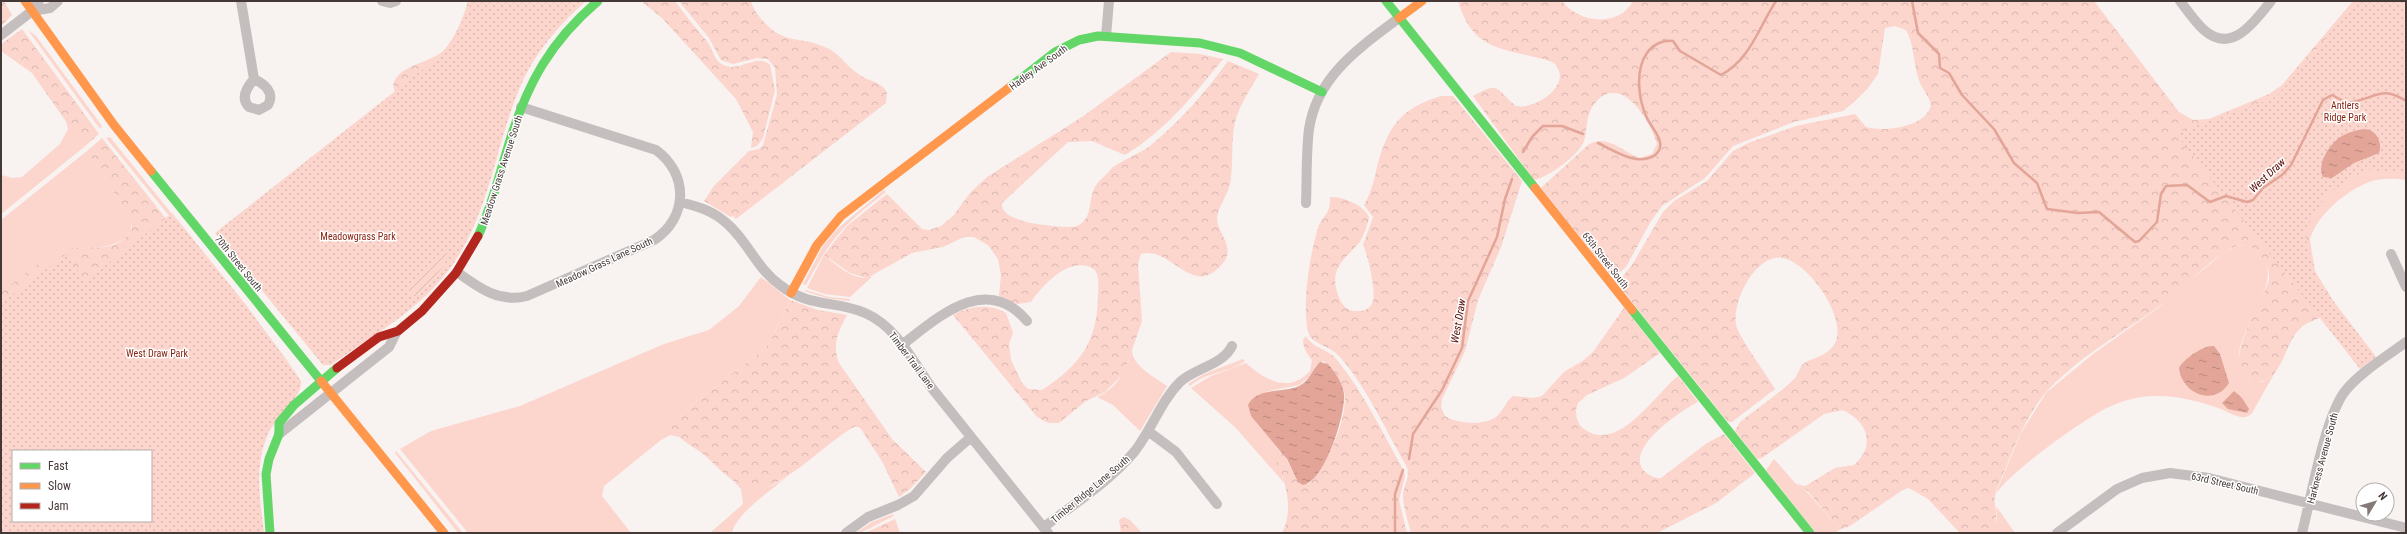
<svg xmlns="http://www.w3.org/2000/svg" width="2407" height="534" font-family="'Roboto Condensed',sans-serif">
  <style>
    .grass { fill: #fcd5cd }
    .forest { fill: url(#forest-crowns) }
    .park { fill: url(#park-dots); fill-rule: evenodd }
    .garden { fill: url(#garden-furrows) }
    .water { fill: url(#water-ripples) }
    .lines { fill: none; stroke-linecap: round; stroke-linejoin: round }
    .stream { stroke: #e2a598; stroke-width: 2.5 }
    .street { stroke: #c4bfbe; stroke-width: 10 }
    .fast { stroke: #63d668; stroke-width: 9 }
    .slow { stroke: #ff974d; stroke-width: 9 }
    .jam { stroke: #b3261e; stroke-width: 9 }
    .labels { text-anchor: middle; stroke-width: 3; stroke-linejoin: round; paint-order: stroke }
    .street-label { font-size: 10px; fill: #453937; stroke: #fff }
    .park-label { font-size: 10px; fill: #882312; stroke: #fff }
    .water-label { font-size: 11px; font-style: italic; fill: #570900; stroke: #fff }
  </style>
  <defs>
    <pattern id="forest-crowns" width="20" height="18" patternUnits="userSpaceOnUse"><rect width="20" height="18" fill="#fcd5cd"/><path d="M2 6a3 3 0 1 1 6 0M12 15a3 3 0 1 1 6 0" fill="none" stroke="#d9b8b1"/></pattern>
    <pattern id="park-dots" width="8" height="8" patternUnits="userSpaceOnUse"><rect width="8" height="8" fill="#fcd5cd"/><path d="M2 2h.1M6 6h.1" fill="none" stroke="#d9b8b1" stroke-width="1.8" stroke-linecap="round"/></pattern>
    <pattern id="garden-furrows" width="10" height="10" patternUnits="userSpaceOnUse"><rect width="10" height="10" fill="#fcd5cd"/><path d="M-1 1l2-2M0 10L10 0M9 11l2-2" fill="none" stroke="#d9b8b1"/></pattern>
    <pattern id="water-ripples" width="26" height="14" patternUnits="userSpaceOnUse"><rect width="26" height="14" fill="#e2a598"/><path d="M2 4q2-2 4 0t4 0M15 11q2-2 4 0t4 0" fill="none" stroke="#b9877d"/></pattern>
  </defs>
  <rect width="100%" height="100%" fill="#f8f2f0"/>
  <path class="grass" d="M28,30l8,6 66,90 -2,3z
    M65,117l19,30 -83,67v-39l12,3 9,-1 38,-33 8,-15z
    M2406,131v49c-12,-2 -26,-2 -37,2 -24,9 -56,36 -60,62l-4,-34z
    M110,137l132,164 57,75 -193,-238z
    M87,151l45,70 -1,10c-20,24 -46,13 -72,21l-58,41v-73z
    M884,190l2,2c-42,32 -55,46 -80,93l-3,-1 20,-38 14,-17z
    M2246,245c64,30 -37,97 2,134l15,3 7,-4 8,-11 -26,46c-3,3 -6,5 -11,4 -7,-1 -13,-5 -20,-8 -19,-7 -42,-13 -62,-13 -19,-1 -40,5 -56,14 -26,14 -93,62 -108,85l26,-62 25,-40 47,-39 65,-46 66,-56 14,-6z
    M824,255c12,10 34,30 50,20l-24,22 -25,-3 -18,-6z
    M761,277l29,23 -20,42 -6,7 -90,70 1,14 5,4 -10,-2 -9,5 -57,46 -2,10 29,37h-163l-68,-84 31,-18 89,-25 144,-62 45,-14 30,-24z
    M806,290l23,7 21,2 -1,2 -23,-3 -22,-7z
    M1132,350c0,16 24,28 35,36l-27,45 -27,-26 -16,-8c21,-9 29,-27 35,-47z
    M1243,359l2,2c-14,11 -37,10 -55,25l-2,-2 16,-10z
    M1312,360l4,5 -7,12 -10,8 -30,6 -18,10 -1,13 33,39 -6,11 8,20 -49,-56 -45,-40 20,-12 35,-13c19,17 43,31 64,8z
    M396,451l67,82h-5l-63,-80z
    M1774,459l22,25 9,2 1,5 31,35 6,2 -9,5h-18l-50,-63z
    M787,477c-15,13 -51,36 -55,56h-22l33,-29 -2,-15 -8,-8c20,11 36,9 54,-4z
    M1996,506l19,27h-25l7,-13z
    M893,514l1,2c-10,4 -30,17 -38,17l16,-11z"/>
  <path class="forest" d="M1,1h3l8,14 -11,11z
    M468,1h27l2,11 -102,81 -2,-8c6,-22 39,-21 52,-36 11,-13 19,-33 23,-48z
    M641,1h34c10,14 20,26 31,39 8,9 7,22 20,26 15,5 32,-13 44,-1l5,25 -12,48 -6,8 -6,2 2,-16 -17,-33 -74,-81z
    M679,1h72c2,8 7,15 13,21 20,23 38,14 63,26 13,6 21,20 33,27 8,6 24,8 27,18l-1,10 -150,116 -3,-3 -2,1 -27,-16 10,-15 35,-35 10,-2 4,-4 14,-50 -2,-27 -7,-9 -11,-1 -24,6 -12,-4 -12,-22z
    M1458,1h104c16,22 57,27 71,0h461l85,111 14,8 16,-1 60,-25 13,-9 71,-84h53l-22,114 -78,101 9,55 20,33c-4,4 -8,11 -13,13 -14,6 -19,6 -28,19 -10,15 -16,50 -39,45 -42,-8 11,-83 14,-102 2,-12 -10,-29 -21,-33 -18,-7 -53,31 -65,42 -44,37 -104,65 -140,108 -22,28 -33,63 -47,95 -5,16 7,27 -6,42h-30l-32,-34 -19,-11 -5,1 -54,37 -8,3 -5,-3 -33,-39 31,-19 19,-3c22,-19 14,-43 -11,-55l-19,4 -62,44 -5,1 -22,-28 5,-9c17,-14 38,-27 54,-43 4,-3 6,-13 9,-15 11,-7 25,-8 32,-21 13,-25 -27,-81 -52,-85 -27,-6 -54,47 -46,70 7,17 28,44 38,61l-43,33h-4l-108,-135 3,-11 9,-11 31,-53 11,-11 33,-20 26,-30 15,-8 48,-17 59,-12 11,13c16,5 57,1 64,-19 3,-8 -7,-17 -10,-25 -7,-17 -5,-38 -14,-53l-11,-4 -10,2 -7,46 -10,14 -13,13 -12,10 -49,11 -61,24 -28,32 -43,28 -11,15 -25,46 -7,6 -9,1 -69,-86 47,-43c18,-12 34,6 51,13l13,-4 5,-10c-6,-22 -36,-73 -62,-41 -10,12 -7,25 -11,38 -5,14 -35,36 -50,39l-61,-84c28,-16 23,-6 43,10 19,4 56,-20 40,-41 -4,-4 -12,-6 -17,-7 -41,-10 -67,-10 -81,-57z
    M22,29l77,105 -15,13 -52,-74 -31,-22v-7z
    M1171,52l29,2 23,5c-29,36 -58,72 -98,96l-33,-14 -24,1 -66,61c-1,10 10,14 18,17 9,4 49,9 57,6 16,-7 11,-24 17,-37 2,-7 13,-14 17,-20 4,-5 31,-17 39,-23 29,-24 56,-54 78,-85l31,13c-8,14 -18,29 -23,44 -6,21 -2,45 -6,66 -3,12 -12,23 -13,34 0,13 14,25 10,38 -3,8 -12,16 -19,19 -21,9 -44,-29 -67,-21l-3,10 4,57 -18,52 -19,19 -19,9 -27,22h-11l-11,-6 -84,-102c16,-9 36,-12 53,-2l7,20 -4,11 2,16 11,23 6,6 14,1c37,-24 55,-47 56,-93 0,-9 2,-20 -3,-27 -23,-16 -51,13 -64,32l-14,2 -18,-8 2,-21 -3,-16 -10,-14 -14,-8h-10l-21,10 -31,6 -45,25 -17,-5 -26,-18 23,-29 40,-32 35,35 7,1 12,-4 12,-10 17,-23 17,-16 95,-60z
    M1441,96h12l69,85 -21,66 -23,53 -13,51 -23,48 -1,8 4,9c12,8 41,10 52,0 7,-6 9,-15 16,-20l20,2 9,-2 22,-24 20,-12 9,-8 31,-44 36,45 -36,25 -37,17 -9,8 -2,7c0,11 3,17 13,22 33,17 68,-40 89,-56l20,26c-16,8 -74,46 -54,69 5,4 10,8 17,7l46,-35 17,-9 31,39 -39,30 -59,30h-246c-3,-12 -8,-26 -8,-38 1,-11 7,-17 4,-28 -22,-37 -39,-78 -67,-110 -8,-10 -21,-11 -30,-20 -10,-26 0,-83 8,-109 5,-13 13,-14 12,-31 13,0 33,7 39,20 -1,7 -6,21 -10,26 -17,19 -32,27 -19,57 4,8 10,12 19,11 6,0 12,-3 14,-10 3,-9 -5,-47 -10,-56l10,-28 -9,-12c7,-12 10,-24 13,-38 11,-41 23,-58 64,-71z
    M102,138l65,82 -64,60 -102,35v-22c17,-14 41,-35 61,-42 25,-10 50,8 70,-22v-8l-45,-70z
    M790,300l28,10 29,5c-9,17 -15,29 -8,48l53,76 34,33 -15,16 -12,9 -16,-34 -22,-34 -5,-3c-26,12 -76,67 -103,63 -18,-3 -32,-18 -45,-31 -10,-9 -29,-18 -36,-29v-6l2,-4 90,-70 6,-7z
    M1306,336c7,13 23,13 31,24 27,33 45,72 66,109l2,7 -6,24 8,33h-125c9,-17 7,-37 1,-55 -2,-4 -6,-9 -6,-14 0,-5 2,-8 6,-11l16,30 9,1c18,-15 42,-70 36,-93 -2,-6 -6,-12 -9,-17 -3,-5 -6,-10 -12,-13l-7,4c-6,-7 -13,-15 -13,-25z
    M1124,517l6,3 12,13h-21l-2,-13z
    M895,519l5,14h-35z"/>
  <path class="park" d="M472,1h114c-25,22 -47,47 -62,77 -28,60 -32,130 -71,186 -31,45 -78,70 -122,101h-8l-108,-132 235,-185z
    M2357,1h49v173l-40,-5 -40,26 -22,37 12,46 60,79 -16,12 -185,-236 101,-36z
    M172,213l74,92 55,76c3,14 -27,38 -33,53 -14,32 -8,65 -4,99h-263v-229l65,-50 20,27zM13,451h138v70h-138z"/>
  <path class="garden" d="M443,250l6,5 -5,10 -25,31h-9l-1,-8z"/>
  <path class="water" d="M2364,129c12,0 19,13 15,24l-25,10 -22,15 -9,-1c-7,-13 8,-35 19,-41 7,-4 15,-6 22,-7z
    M2214,346l6,8 9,29c-15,24 -47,11 -50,-15 5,-9 24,-23 35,-22z
    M1320,362l8,2c7,8 15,20 16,30 2,19 -19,88 -41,91l-5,-3 -11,-23 -36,-43 -3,-11c9,-18 36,-12 51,-19 11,-5 13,-17 21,-24z
    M2234,391l8,7 7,11 -2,4 -19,-4 -6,-6z"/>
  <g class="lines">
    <path class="stream" d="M1912,1l6,32 21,21 1,14 9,5 13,22 32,34 20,34 23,20 10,26 31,4 21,-1 36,30 4,-1 18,-19 4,-28 5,-8 21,-1 23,17 16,-6 21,6 6,-2 10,-12 19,-13 9,-10 32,-65 9,-5 15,8 5,-1c24,-4 29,-17 54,-1
      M1598,143c17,8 39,24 57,12 4,-3 6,-8 5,-13 -2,-9 -10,-17 -13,-24 -9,-19 -12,-48 0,-65 6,-9 16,-13 26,-12l7,10 41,24c29,-15 38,-48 55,-74
      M1523,152l9,-15 11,-11h19l21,8
      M1409,459l4,-25 29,-44 20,-42 6,-47 29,-64 8,-38 7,-20
      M1395,533v-39l8,-24"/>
    <path class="street" d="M241,1l13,78
      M382,1l8,2 6,-2
      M2180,1c7,9 15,21 24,29 28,25 51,-9 67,-29
      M32,11l18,-3 8,-7
      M1,35l31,-24 7,-10
      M1106,36l3,-35
      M254,79c11,5 21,14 14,26l-9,5 -10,-3c-9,-9 -2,-20 5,-28z
      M680,202c16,4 31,8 44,19 23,18 32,47 56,64 29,23 55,15 85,28 31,13 48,48 66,74l117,146
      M1306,203c1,-24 0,-50 3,-74 8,-53 50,-81 90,-111
      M2391,254l15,33
      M457,272c22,16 42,31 70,24l127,-56c34,-22 35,-66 2,-90l-135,-43
      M902,345c35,-27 84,-73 125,-24
      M1148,431l28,21 41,52
      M279,434l110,-87 7,-14
      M1044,527c30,-23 66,-46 91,-76 17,-22 26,-50 45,-69 15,-14 43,-17 52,-36
      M846,533l22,-16 30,-12 16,-9 33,-38 24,-21
      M2057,533l60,-44 25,-11 28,-5 39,5 197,50
      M2302,533c9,-35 23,-118 44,-143 16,-19 40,-33 60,-48"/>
    <path class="fast" d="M1386,1l149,187
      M1010,87l45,-35 24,-12 19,-4 102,7 40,10 82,39
      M151,171l170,210
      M478,236c14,-30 22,-64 32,-96 18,-58 41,-99 88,-139
      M1632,310l178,223
      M270,533l-4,-59 3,-15 10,-25v-11l15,-18 43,-37"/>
    <path class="slow" d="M25,1l89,124 37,46
      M1399,18l23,-17
      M1535,188l97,122
      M791,293l26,-48 24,-29 169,-129
      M321,381l123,152"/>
    <path class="jam" d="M337,368l42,-31 19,-6 24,-20 34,-38 22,-37"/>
  </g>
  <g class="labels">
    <g class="street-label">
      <text transform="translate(1038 67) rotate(-36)" y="4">Hadley Ave South</text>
      <text transform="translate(501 170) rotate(-72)" y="4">Meadow Grass Avenue South</text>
      <text transform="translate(1606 260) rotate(52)" y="4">65th Street South</text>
      <text transform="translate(604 262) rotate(-25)" y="4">Meadow Grass Lane South</text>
      <text transform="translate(239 263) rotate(51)" y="4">70th Street South</text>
      <text transform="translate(912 360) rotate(53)" y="4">Timber Trail Lane</text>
      <text transform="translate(2322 458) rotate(-75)" y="4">Harkness Avenue South</text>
      <text transform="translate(2225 483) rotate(13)" y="4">63rd Street South</text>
      <text transform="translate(1090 489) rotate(-40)" y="4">Timber Ridge Lane South</text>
    </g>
    <g class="park-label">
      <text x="2345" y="109">Antlers<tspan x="2345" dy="12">Ridge Park</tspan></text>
      <text x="358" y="240">Meadowgrass Park</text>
      <text x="157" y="357">West Draw Park</text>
    </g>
    <g class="water-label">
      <text transform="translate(2267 175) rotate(-43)" y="4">West Draw</text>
      <text transform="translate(1458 321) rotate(-80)" y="4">West Draw</text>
    </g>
  </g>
  <rect width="2407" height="534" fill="none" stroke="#453937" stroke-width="4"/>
  <rect x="12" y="450" width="140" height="72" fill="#ffffff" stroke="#b5b0af"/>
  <rect x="20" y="463" width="20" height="6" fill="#63d668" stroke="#b5b0af"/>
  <text x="48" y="470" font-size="12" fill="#453937">Fast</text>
  <rect x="20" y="483" width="20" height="6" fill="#ff974d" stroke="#b5b0af"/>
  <text x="48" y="490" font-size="12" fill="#453937">Slow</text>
  <rect x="20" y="503" width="20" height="6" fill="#b3261e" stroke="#b5b0af"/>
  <text x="48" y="510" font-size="12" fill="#453937">Jam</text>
  <g transform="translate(2375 502) rotate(52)"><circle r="19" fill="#ffffff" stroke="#b5b0af"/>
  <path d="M0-3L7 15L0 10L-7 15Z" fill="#847a78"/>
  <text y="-6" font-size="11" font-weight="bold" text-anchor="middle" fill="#453937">N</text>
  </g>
</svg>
